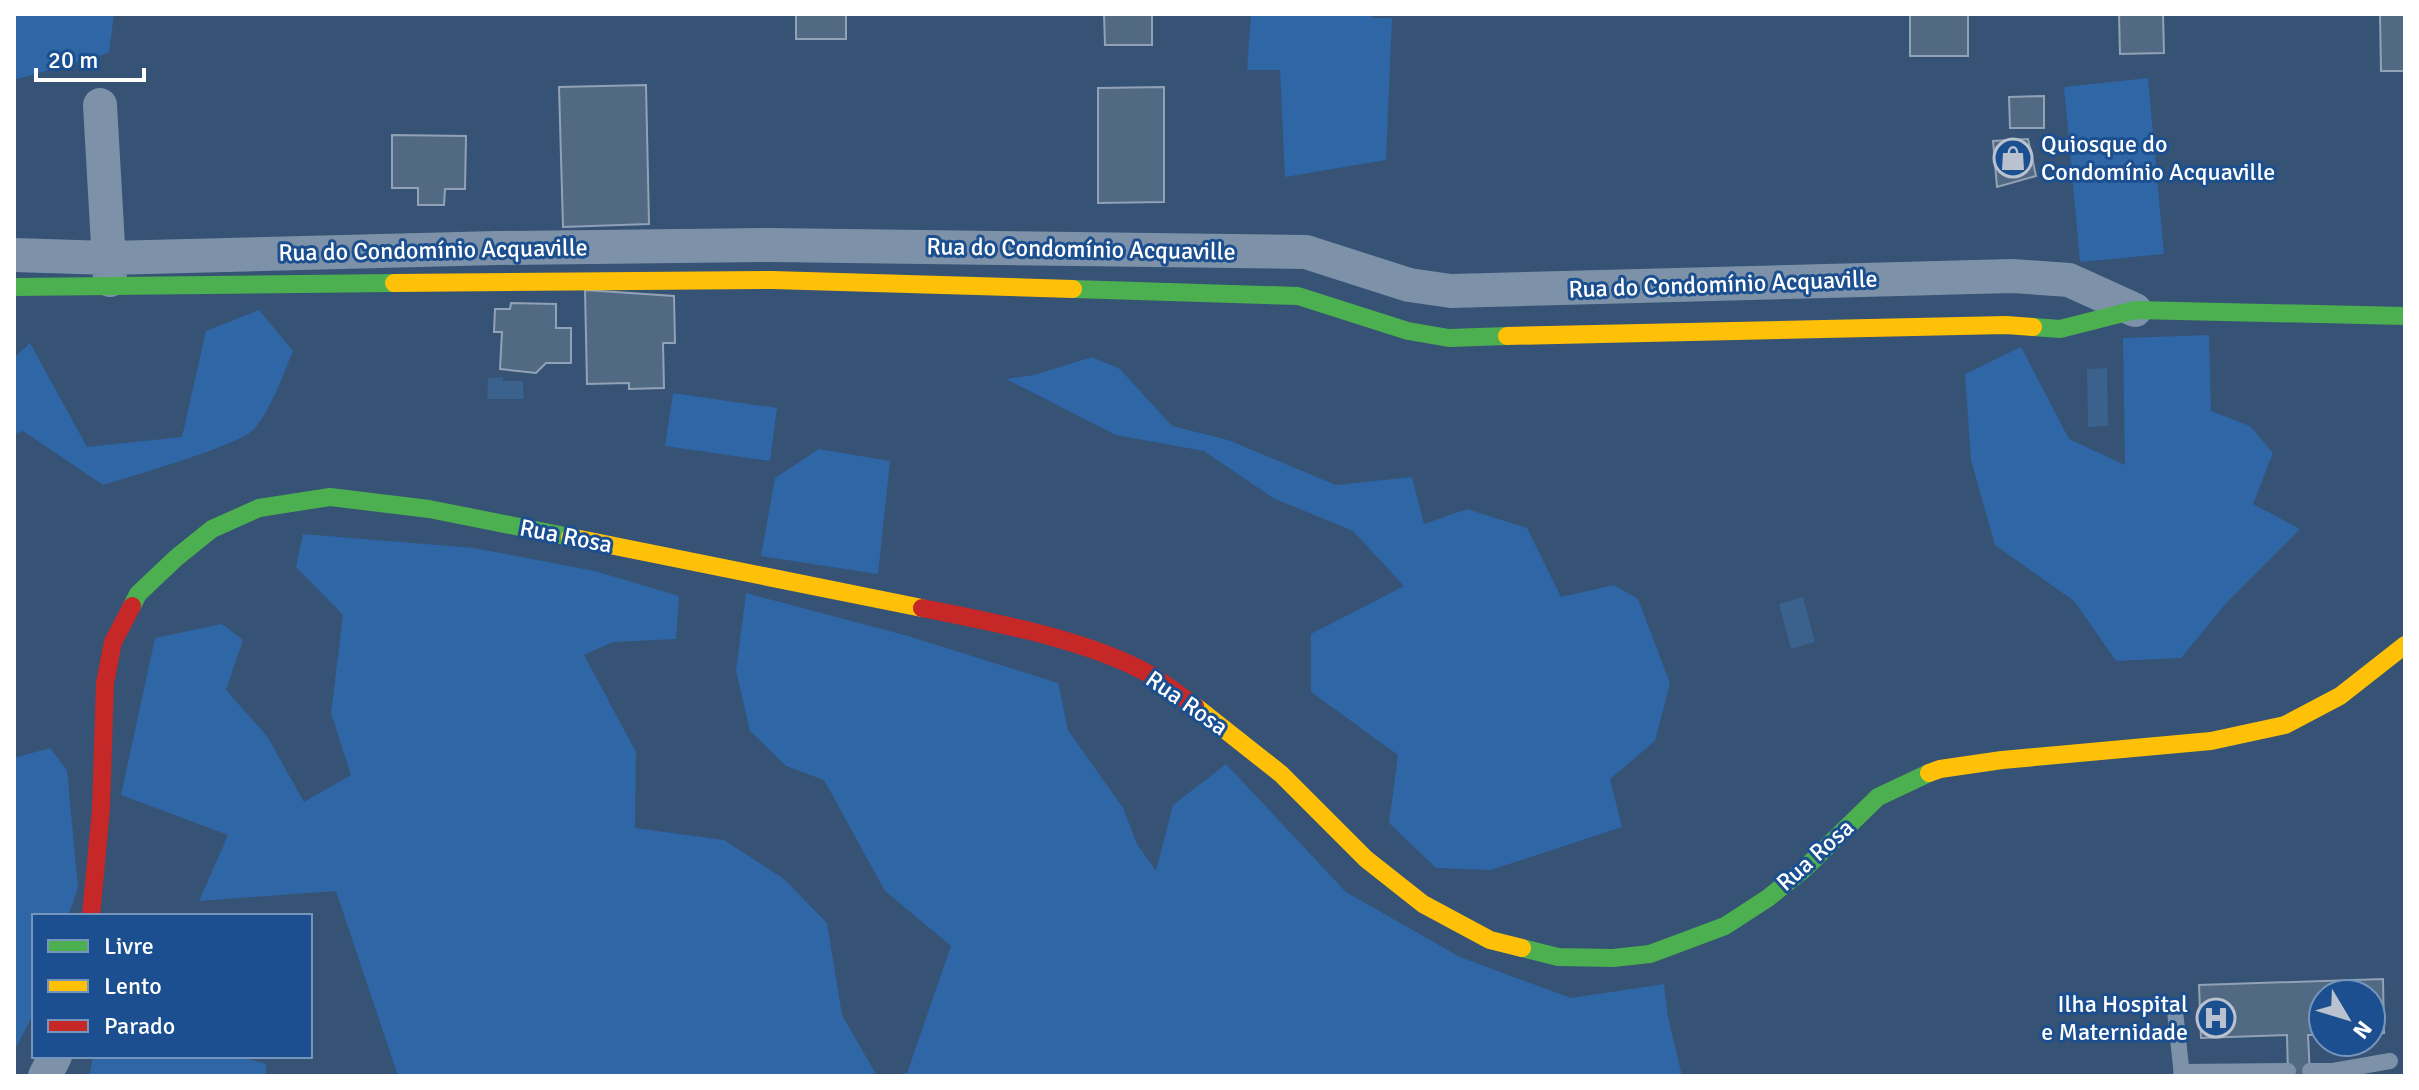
<svg xmlns="http://www.w3.org/2000/svg" width="2419" height="1090" font-family="Signika,sans-serif">
  <style>
    .green { fill: #2f66a5 }
    .water { fill: #3b618d }
    .building { fill: #526984; stroke: #92a2b6; stroke-width: 2 }
    .lines { fill: none; stroke-linecap: round; stroke-linejoin: round }
    .lane { stroke: #7d92a8; stroke-width: 16 }
    .street { stroke: #7d92a8; stroke-width: 34 }
    .fast { stroke: #4caf50; stroke-width: 18 }
    .slow { stroke: #ffc107; stroke-width: 18 }
    .jam { stroke: #c62828; stroke-width: 18 }
    .labels { text-anchor: middle; stroke-width: 6; stroke-linejoin: round; paint-order: stroke }
    .poi-label { font-size: 24px; fill: #fff; stroke: #1b4f8f; text-anchor: start }
    .street-label { font-size: 24px; fill: #fff; stroke: #1b4f8f }
  </style>
  <rect width="100%" height="100%" fill="#365274"/>
  <path class="green" d="M14,14h100l-5,39 -95,27z
    M1251,14h121l1,4h19l-6,142 -101,17 -5,-107h-33z
    M2148,78l16,176 -84,8 -16,-175z
    M259,310l34,41c-11,26 -21,57 -39,78 -13,16 -125,48 -151,56l-80,-54 -9,3v-76l16,-15 57,104 95,-10 24,-106z
    M2209,335l2,76 39,15 23,27 -20,51 47,25 -72,72 -47,57 -65,3 -42,-60 -79,-56 -24,-85 -6,-86 56,-27 48,92 56,26 -2,-127z
    M1092,357l28,12 52,57 56,14 108,45 76,-8 12,47 43,-15 60,19 34,69 53,-12 24,14 32,84 -15,58 -45,38 12,48 -131,43 -55,-2 -47,-45 9,-68 -87,-63v-58l93,-48 -51,-55 -80,-33 -69,-47 -88,-16 -110,-56 28,-4z
    M673,393l104,15 -7,53 -105,-15z
    M819,449l71,12 -12,113 -117,-18 14,-78z
    M303,534l171,14 121,23 84,25 -3,43 -63,3 -29,13 52,97 -1,76 89,12 60,39 43,44 15,92 35,61h-479l-62,-185 -137,10 29,-66 -107,-40 34,-157 67,-14 21,16 -17,50 41,46 37,66 47,-27 -20,-62 12,-98 -47,-48z
    M746,593l162,43 150,47 10,47 55,78 14,36 19,27 17,-66 53,-41 120,128 114,65 111,41 93,-14 4,33 14,59h-789l14,-3 44,-127 -66,-55 -61,-111 -38,-14 -36,-35 -14,-60z
    M50,748l17,22 11,118 -10,28h-34v97l-20,38v-293z
    M93,1056h145l28,8v12h-180l4,-4z"/>
  <path class="water" d="M2107,368l1,58 -20,1 -1,-58z
    M503,377v4h20l1,18h-37l1,-21z
    M1803,597l12,45 -24,7 -12,-45z"/>
  <path class="building" d="M796,14h50v25h-50z
    M1104,14h48v31h-47z
    M1910,14h58v42h-58z
    M2119,14h44l1,39 -44,1z
    M2380,14h25v57h-24z
    M646,85l3,139 -86,3 -4,-140z
    M1164,87v115l-66,1v-115z
    M2044,96v32h-34l-1,-31z
    M392,135l74,1 -1,53h-20l-1,16h-26v-17h-26z
    M2028,139l8,37 -39,11 -4,-46z
    M585,290l89,6 1,47h-12l1,45 -35,1v-6l-42,1z
    M511,303l45,1v24h15v35h-25l-10,10 -36,-4 2,-37h-8l1,-23h15z
    M2383,979l1,54 -13,1v-40h-48v41h-15l2,41h-22l-1,-41 -86,3 -2,-53z"/>
  <g class="lines">
    <path class="lane" d="M2175,1011l7,65
      M2310,1071h23l57,-10
      M2181,1072l107,-1"/>
    <path class="street" d="M100,105l10,175
      M14,255l95,3 388,-10 274,-3 535,7 103,33 42,6 561,-15 57,4 66,30
      M45,1076l10,-20"/>
    <path class="fast" d="M14,287l380,-4
      M1073,289l225,7 110,35 41,7 58,-2
      M2033,327l27,2 75,-19 270,6
      M132,606l6,-12 38,-36 36,-29 47,-21 71,-11 99,12 141,28
      M1522,948l36,9 55,1 37,-4 75,-28 43,-28 35,-28 75,-73 51,-24"/>
    <path class="slow" d="M394,283l378,-3 301,9
      M1507,336l499,-11 27,2
      M570,537l352,71
      M1195,706l86,68 85,85 57,45 67,36 32,8
      M1929,773l11,-4 62,-9 209,-19 74,-16 55,-29 65,-51"/>
    <path class="jam" d="M922,608c70,14 164,31 227,66 16,9 31,22 46,32
      M91,916l10,-107 4,-126 8,-41 19,-36"/>
  </g>
  <defs>
    <g id="shop-ring" transform="scale(2)"><circle r="9.5" fill="#1b4f8f" stroke="#b9c2ce" stroke-width="1.5"/><path d="M-5-2.5h2.3a2.7 3.5 0 0 1 5.4 0H5L5.5 6h-11ZM-1.5-2.5h3a1.5 2.3 0 0 0-3 0Z" fill="#b9c2ce"/></g>
    <g id="hospital-ring" transform="scale(2)"><circle r="9.5" fill="#1b4f8f" stroke="#b9c2ce" stroke-width="1.5"/><path d="M-5-5h3v3.5h4V-5h3V5h-3V1.5h-4V5h-3Z" fill="#b9c2ce"/></g>
  </defs>
  <g fill-rule="evenodd">
    <use href="#shop-ring" x="2013" y="158"/>
    <use href="#hospital-ring" x="2216" y="1018"/>
  </g>
  <g class="labels">
    <g class="poi-label">
      <text x="2041" y="152">Quiosque do<tspan x="2041" dy="28">Condomínio Acquaville</tspan></text>
      <text x="2188" y="1012" text-anchor="end">Ilha Hospital<tspan x="2188" dy="28">e Maternidade</tspan></text>
    </g>
    <g class="street-label">
      <text transform="translate(1081 249) rotate(1)" y="8">Rua do Condomínio Acquaville</text>
      <text transform="translate(433 250) rotate(-1)" y="8">Rua do Condomínio Acquaville</text>
      <text transform="translate(1723 284) rotate(-2)" y="8">Rua do Condomínio Acquaville</text>
      <text transform="translate(566 536) rotate(11)" y="8">Rua Rosa</text>
      <text transform="translate(1187 703) rotate(35)" y="8">Rua Rosa</text>
      <text transform="translate(1815 855) rotate(-42)" y="8">Rua Rosa</text>
    </g>
  </g>
  <rect width="2419" height="1090" fill="none" stroke="#ffffff" stroke-width="32"/>
  <rect x="32" y="914" width="280" height="144" fill="#1b4f8f" stroke="#7695bc" stroke-width="2"/>
  <rect x="48" y="940" width="40" height="12" fill="#4caf50" stroke="#7695bc" stroke-width="2"/>
  <text x="104" y="954" font-size="24" fill="#ffffff">Livre</text>
  <rect x="48" y="980" width="40" height="12" fill="#ffc107" stroke="#7695bc" stroke-width="2"/>
  <text x="104" y="994" font-size="24" fill="#ffffff">Lento</text>
  <rect x="48" y="1020" width="40" height="12" fill="#c62828" stroke="#7695bc" stroke-width="2"/>
  <text x="104" y="1034" font-size="24" fill="#ffffff">Parado</text>
  <g transform="translate(2347 1018) rotate(128)"><circle r="38" fill="#1b4f8f" stroke="#7695bc" stroke-width="2"/>
  <path d="M0-6L14 30L0 20L-14 30Z" fill="#b9c2ce"/>
  <text y="-12" font-size="22" font-weight="bold" text-anchor="middle" fill="#ffffff">N</text>
  </g>
  <path d="M36 68v12h108v-12" fill="none" stroke="#ffffff" stroke-width="4"/>
  <text x="48" y="68" font-size="24" fill="#ffffff" stroke="#1b4f8f" stroke-width="6" paint-order="stroke">20 m</text>
</svg>
